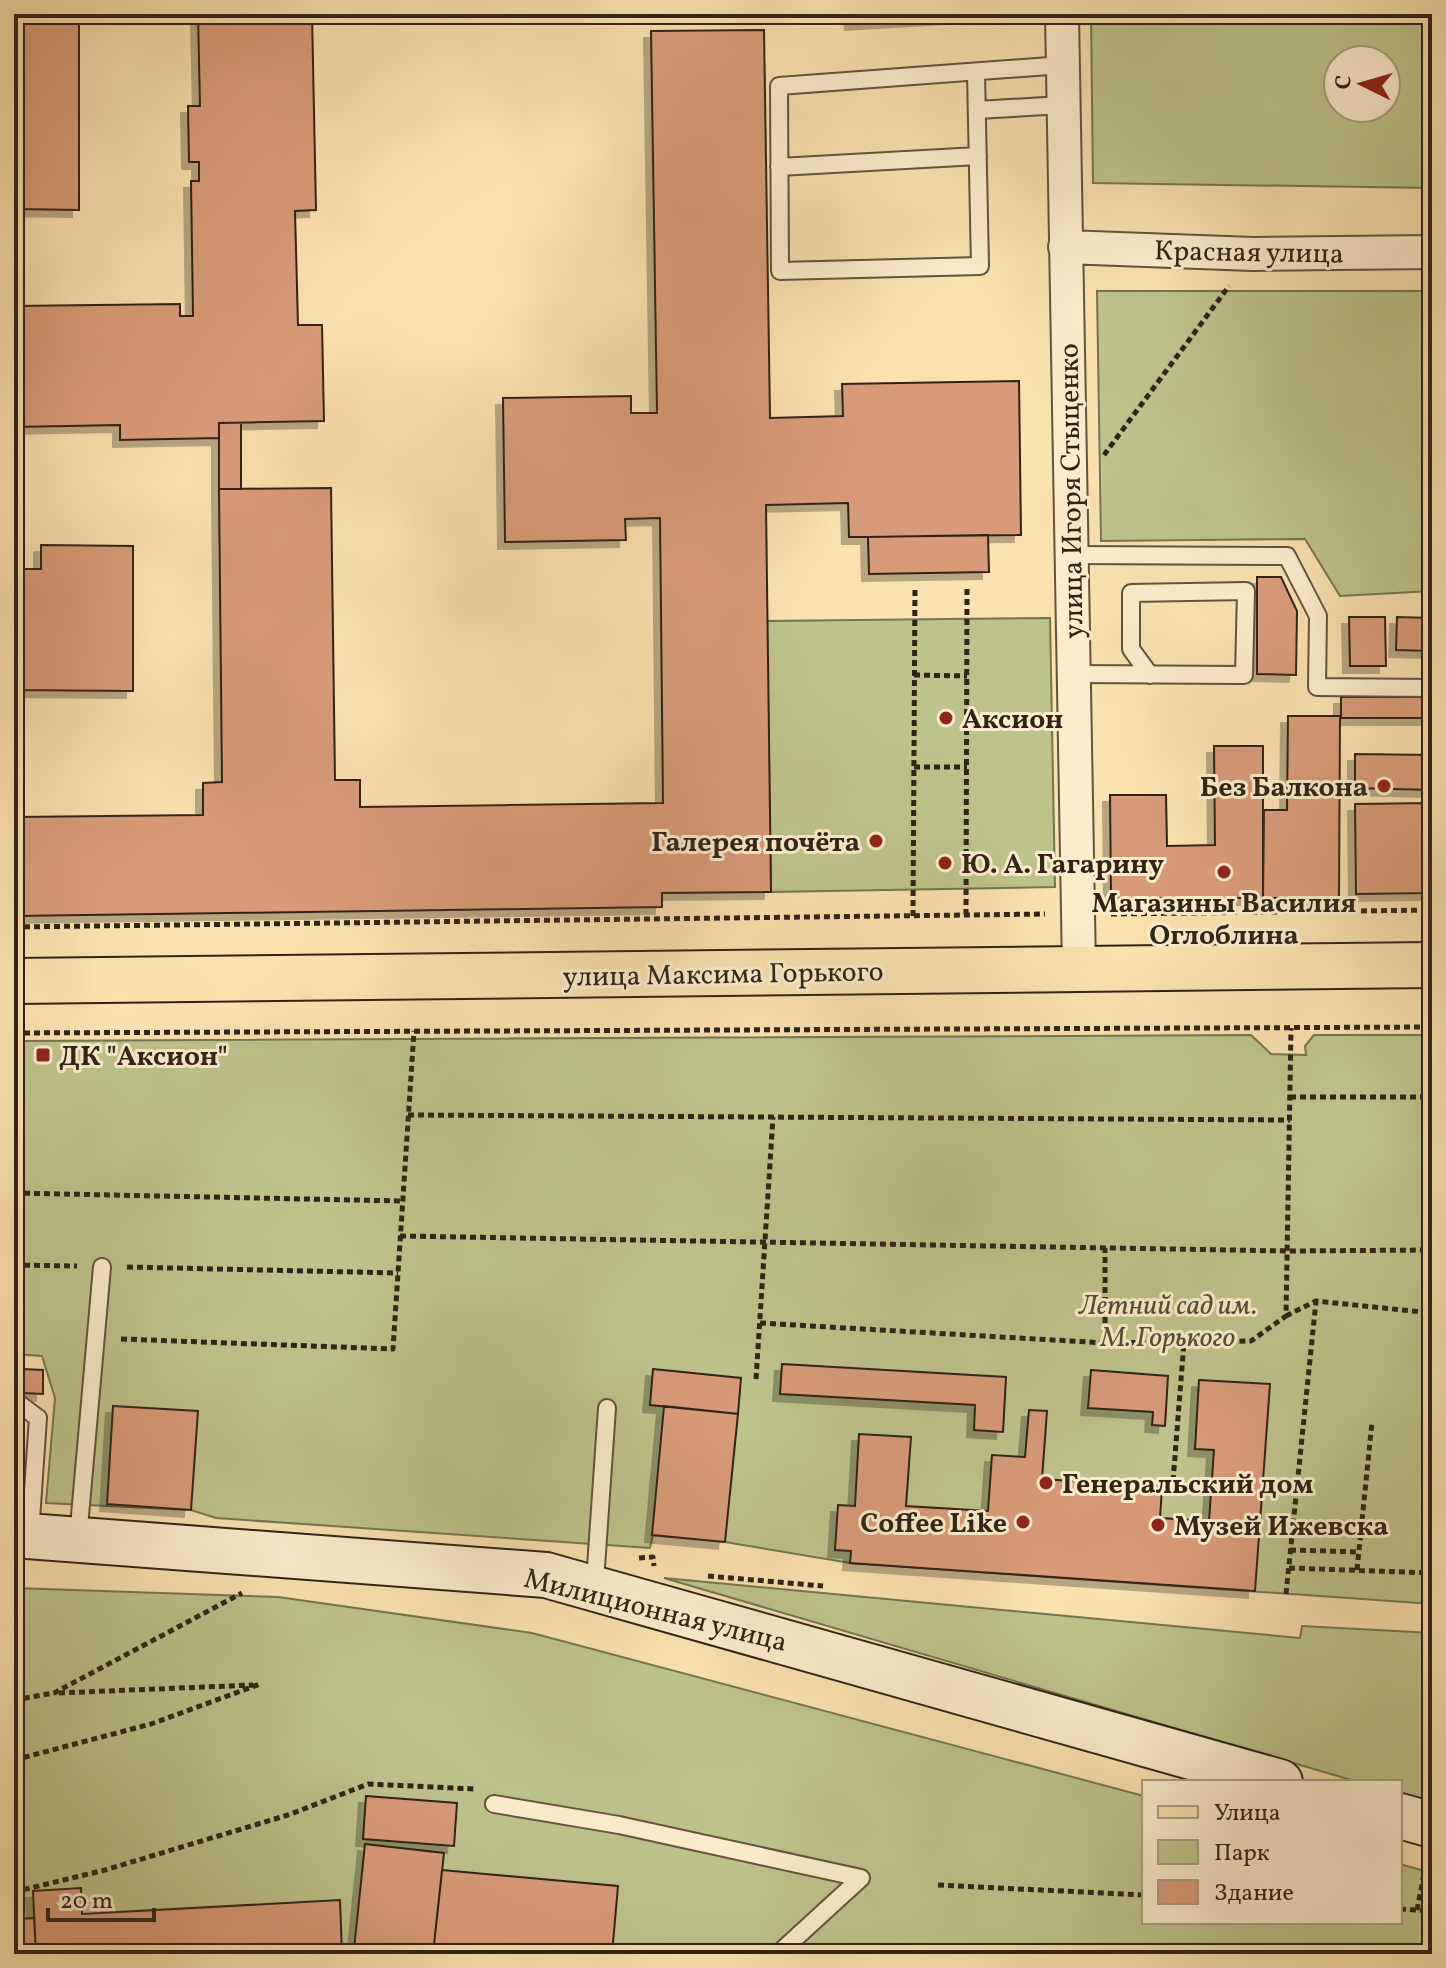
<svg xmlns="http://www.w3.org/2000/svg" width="1446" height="1968" font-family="Vollkorn,serif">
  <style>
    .green { fill: #bec38c; stroke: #777451; stroke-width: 2; fill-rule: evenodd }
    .building { fill: #d89b79; stroke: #302416; stroke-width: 2; filter: url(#shadow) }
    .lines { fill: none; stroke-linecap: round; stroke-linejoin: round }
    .lane-casing { stroke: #62533c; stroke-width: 20 }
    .street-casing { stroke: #62533c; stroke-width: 36 }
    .secondary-casing { stroke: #302416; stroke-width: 48 }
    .primary-casing { stroke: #302416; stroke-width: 48 }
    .path { stroke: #302416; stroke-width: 5; stroke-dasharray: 6 4; stroke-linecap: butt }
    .lane { stroke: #fceccc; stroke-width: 16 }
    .street { stroke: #fceccc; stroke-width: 32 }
    .secondary { stroke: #fceccc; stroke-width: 44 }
    .primary { stroke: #fae1b0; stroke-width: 44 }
    .poi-dot { fill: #8f2418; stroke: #fceccc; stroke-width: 3 }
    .labels { text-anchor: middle; stroke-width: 6; stroke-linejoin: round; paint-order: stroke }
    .street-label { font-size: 28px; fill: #302416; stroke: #fceccc }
    .poi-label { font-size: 28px; font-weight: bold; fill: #302416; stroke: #fceccc; text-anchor: start }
    .park-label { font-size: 28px; font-style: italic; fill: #544c34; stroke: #fceccc }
  </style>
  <defs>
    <filter id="shadow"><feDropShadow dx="-7" dy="7" stdDeviation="0" flood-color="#0004"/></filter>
  </defs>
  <rect width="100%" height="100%" fill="#fae1b0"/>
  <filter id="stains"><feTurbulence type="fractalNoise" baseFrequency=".0025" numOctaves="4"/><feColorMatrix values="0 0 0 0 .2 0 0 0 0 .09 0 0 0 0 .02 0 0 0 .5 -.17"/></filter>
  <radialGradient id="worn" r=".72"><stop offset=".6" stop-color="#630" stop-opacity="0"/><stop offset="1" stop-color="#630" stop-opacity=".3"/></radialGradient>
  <path class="green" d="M1091,14h341v174l-339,-5zM1386,60v48h-48v-48z
    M1097,291h335v300l-92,5 -35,-57 -204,2z
    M1050,618l5,269 -284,5 -4,-271z
    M1251,1035l20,19 35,1 -1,-9 9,-11h118v569l-582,-41 -125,-21 -72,-7 -3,13 -434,-30 -25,-8 -145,-7 9,-105 -13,-42 -28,-2v-313z
    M664,1578l636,60 2,-12 130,7v170l-32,-9v-12h-42z
    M14,1588l264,9 254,36 612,163v126h256v-58l32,9v81h-1418z"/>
  <path class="building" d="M198,14h114l4,196 -21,1 3,114h24l2,96 -105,2v15l-99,2v-15l-106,2v-121l166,-2v12h13l-2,-135h8v-19h-10l-1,-56h12z
    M851,14h150l-149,9z
    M14,20h65v190l-65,-1z
    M764,30l6,388 73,-2 -1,-32 177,-3 2,154 -172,2 -1,-34 -82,2 5,387 -109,1v14l-648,9v-99l189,-2v-32l19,-1 -3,-293 112,-1 4,292h25v27l303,-4 -3,-285 -35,1 1,21 -121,2 -2,-144 128,-2v17h26l-6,-382z
    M219,423h22v66h-22z
    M988,535l1,37 -120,2 -1,-37z
    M41,545l92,1v145l-119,-1v-121h27z
    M1257,577h24l16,34 -1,64 -39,-1z
    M1431,609l1,42 -36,-1 1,-33 34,1z
    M1349,617h36l1,49h-36z
    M1341,697h91v21h-91z
    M1288,716h52l-1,182h-76l1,-88h23z
    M1214,746h49v152h-152l-1,-103h56l1,51 48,-1z
    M1355,754l77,1v35l-77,-2z
    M1432,803v90l-76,1 -1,-90z
    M782,1364l224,13 -3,55 -29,-2 1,-25 -195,-11z
    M22,1369l21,1v24l-21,-1z
    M653,1369l88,9 -3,36 -88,-9z
    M1091,1370l77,6 -3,50 -13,-1 1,-13 -65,-4z
    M1199,1380l71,4 -15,207 -405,-28 1,-12 -16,-1 3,-45 17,1 4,-72 52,3 -5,69 82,5 4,-56 33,2 4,-47 18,1 -5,68 120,8 -2,31 49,3 5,-71 -19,-1z
    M113,1406l85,5 -7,99 -84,-6z
    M664,1406l74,8 -13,128 -73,-7z
    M366,1796l91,7 -3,43 -91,-7z
    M365,1844l79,9 -11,101 -79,-5z
    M442,1870l176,16 -6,68h-179z
    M81,1888l1,26 258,-14 2,54h-306l-3,-63z
    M34,1918l2,36h-22v-35z"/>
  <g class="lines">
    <g class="lane-casing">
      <path id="lane" d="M976,73l4,193 -200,5 -1,-185 284,-21
        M977,110l86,-5
        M779,167l199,-11
        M1072,555l215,1 31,60 -1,71 115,1
        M1074,674l170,1 2,-84 -115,2v56l19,26
        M14,1400l24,18 -8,116
        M78,1538l24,-271
        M596,1567l11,-159
        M494,1804l125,21 242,53 -83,76"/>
    </g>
    <g class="street-casing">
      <path id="street" d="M1062,14l17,955
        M1065,247l188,7 179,-2"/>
    </g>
    <g class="secondary-casing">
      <path id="secondary" d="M14,1535l532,40 734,207
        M1400,1816l32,9"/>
    </g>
    <g class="primary-casing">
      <path id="primary" d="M14,981l1418,-16"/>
    </g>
    <path class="path" d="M1104,455l125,-169
      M914,675l53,1
      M914,767h53
      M1111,914l321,-4
      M966,915l1,-328
      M913,916l2,-329
      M14,927l1031,-13
      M14,1033l1418,-6
      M1290,1097h142
      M408,1115l882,5
      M14,1193l389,8
      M400,1236l888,15 144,-1
      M14,1265l63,1
      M127,1267l271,6
      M1286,1316l30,-15 116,12
      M760,1323l345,20 146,-2 35,-25 5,-288
      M121,1339l272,10 21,-318
      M1105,1343v-95
      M756,1379l17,-262
      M1173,1481l11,-139
      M1290,1550l69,2
      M639,1558l14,-1 1,9
      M1289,1568l143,5
      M1357,1570l15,-148
      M708,1576l115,10
      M1286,1594l30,-293
      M59,1693l194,-8
      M14,1700l40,-7 188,-100
      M14,1760l137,-36 109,-40
      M938,1885l206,10
      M14,1892l91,-22 183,-55 80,-31 108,5
      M1400,1909l32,2
      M1417,1910l9,-46"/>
    <use href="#lane" class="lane"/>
    <use href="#street" class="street"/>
    <use href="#secondary" class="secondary"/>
    <use href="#primary" class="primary"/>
  </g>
  <g class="poi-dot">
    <circle cx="946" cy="718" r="8"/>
    <circle cx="1384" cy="786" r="8"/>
    <circle cx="876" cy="841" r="8"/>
    <circle cx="945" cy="863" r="8"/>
    <circle cx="1224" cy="872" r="8"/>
    <rect x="35" y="1047" width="16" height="16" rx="4"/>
    <circle cx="1046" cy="1483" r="8"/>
    <circle cx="1023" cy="1522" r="8"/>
    <circle cx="1158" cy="1525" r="8"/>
  </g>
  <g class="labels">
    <g class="street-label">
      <text transform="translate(1249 251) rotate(1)" y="10">Красная улица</text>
      <text transform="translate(1070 491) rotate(-91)" y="10">улица Игоря Стыценко</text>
      <text transform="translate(723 973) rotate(-1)" y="10">улица Максима Горького</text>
      <text transform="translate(656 1609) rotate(14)" y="10">Милиционная улица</text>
    </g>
    <g class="poi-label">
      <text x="962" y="728">Аксион</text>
      <text x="1368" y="796" text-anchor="end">Без Балкона</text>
      <text x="860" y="851" text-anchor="end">Галерея почёта</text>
      <text x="961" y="873">Ю. А. Гагарину</text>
      <text x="1224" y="912" text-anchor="middle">Магазины Василия<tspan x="1224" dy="32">Оглоблина</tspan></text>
      <text x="59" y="1065">ДК "Аксион"</text>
      <text x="1062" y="1493">Генеральский дом</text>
      <text x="1007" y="1532" text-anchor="end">Coffee Like</text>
      <text x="1174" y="1535">Музей Ижевска</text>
    </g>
    <g class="park-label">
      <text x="1168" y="1314">Летний сад им.<tspan x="1168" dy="32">М. Горького</tspan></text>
    </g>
  </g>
  <rect width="1446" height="1968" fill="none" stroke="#fae1b0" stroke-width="48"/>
  <rect x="16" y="16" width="1414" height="1936" fill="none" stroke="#302416" stroke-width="4"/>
  <rect x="24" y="24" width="1398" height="1920" fill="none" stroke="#302416" stroke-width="2"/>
  <rect x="1142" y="1780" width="260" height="144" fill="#fceccc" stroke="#aa9c83" stroke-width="2"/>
  <rect x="1158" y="1806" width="40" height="12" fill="#fae1b0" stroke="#aa9c83" stroke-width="2"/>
  <text x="1214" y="1820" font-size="24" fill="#302416">Улица</text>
  <rect x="1158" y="1840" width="40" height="24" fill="#bec38c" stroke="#aa9c83" stroke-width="2"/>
  <text x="1214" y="1860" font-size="24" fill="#302416">Парк</text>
  <rect x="1158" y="1880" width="40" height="24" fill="#d89b79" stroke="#aa9c83" stroke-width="2"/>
  <text x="1214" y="1900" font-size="24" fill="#302416">Здание</text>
  <g transform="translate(1362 84) rotate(275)"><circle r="38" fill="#fceccc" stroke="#aa9c83" stroke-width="2"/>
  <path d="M0-6L14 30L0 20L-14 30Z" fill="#8f2418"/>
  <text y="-12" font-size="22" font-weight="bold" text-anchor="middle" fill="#302416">С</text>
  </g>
  <path d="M48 1908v12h106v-12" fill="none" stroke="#302416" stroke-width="4"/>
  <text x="60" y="1908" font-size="24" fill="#302416" stroke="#fceccc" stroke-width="6" paint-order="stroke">20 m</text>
  <rect width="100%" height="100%" filter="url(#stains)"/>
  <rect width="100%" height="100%" fill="url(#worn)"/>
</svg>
